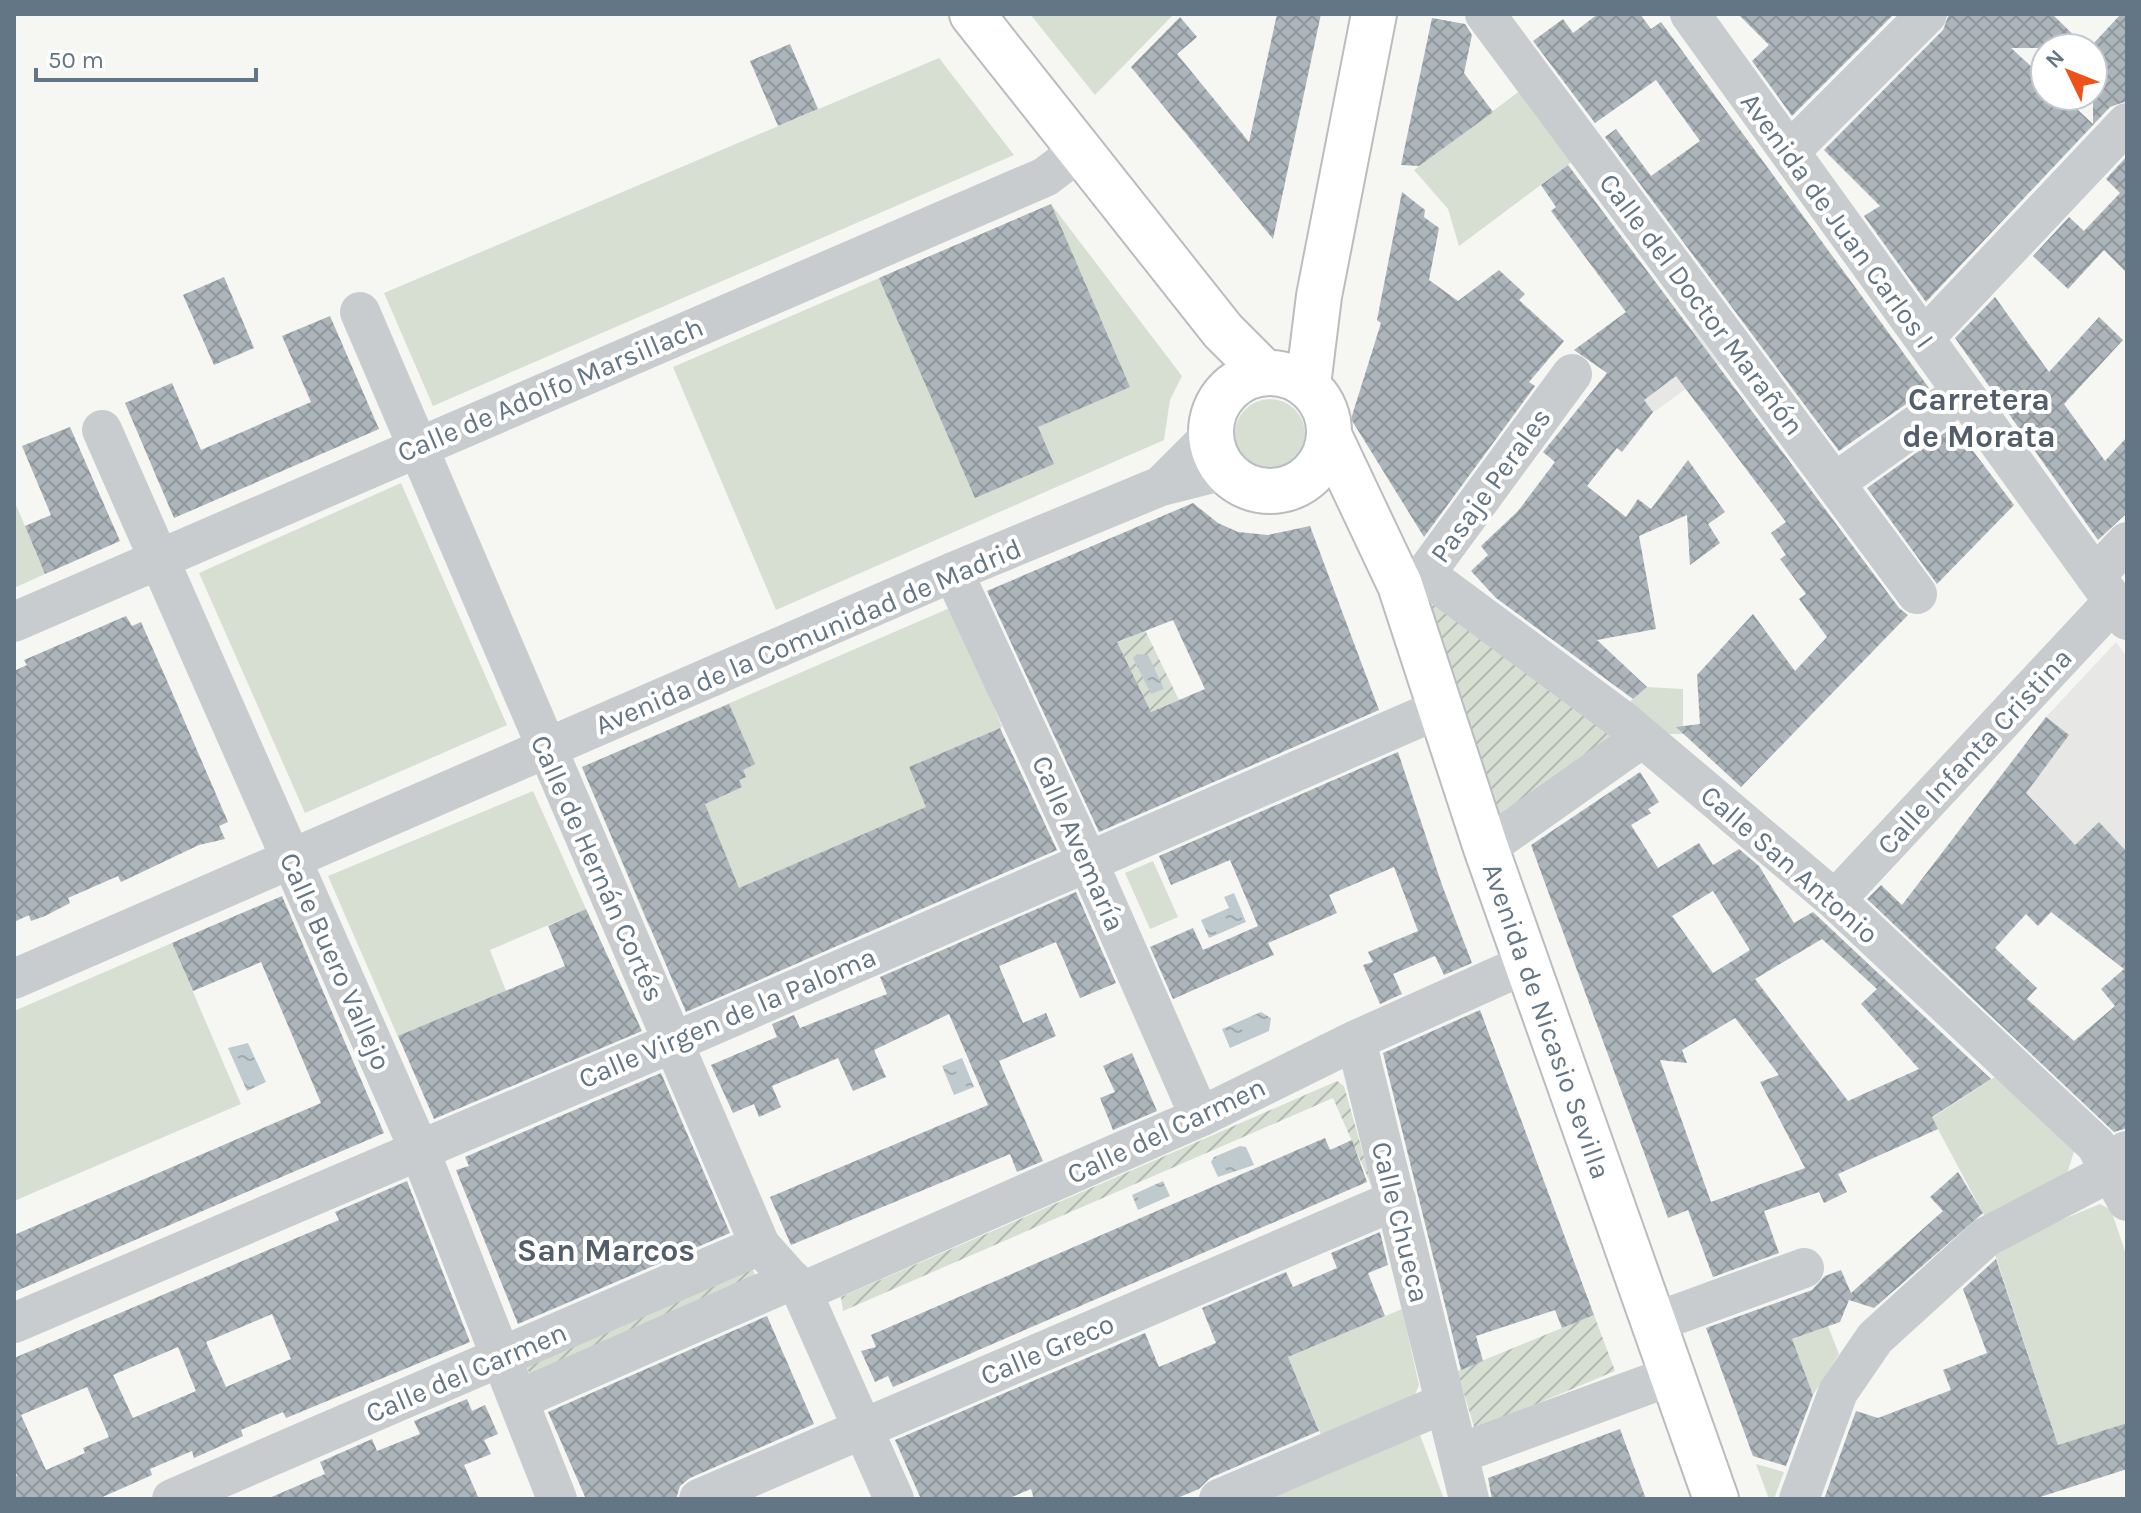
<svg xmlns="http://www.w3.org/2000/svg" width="2141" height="1513" font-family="Karla,sans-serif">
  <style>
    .built { fill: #e7e8e6 }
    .green { fill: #d7dfd3 }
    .garden { fill: url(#garden-furrows) }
    .water { fill: url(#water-ripples) }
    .building { fill: url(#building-cross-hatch); fill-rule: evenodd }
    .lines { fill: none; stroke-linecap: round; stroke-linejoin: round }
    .major-casing { stroke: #b9bdc0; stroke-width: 48 }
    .minor { stroke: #c9cccf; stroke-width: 40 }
    .major { stroke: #fff; stroke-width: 44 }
    .labels { text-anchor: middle; stroke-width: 8; stroke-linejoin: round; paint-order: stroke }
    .street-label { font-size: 28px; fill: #637686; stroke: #fff }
    .quarter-label { font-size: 32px; font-weight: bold; fill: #525f6a; stroke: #fff }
  </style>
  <defs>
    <pattern id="garden-furrows" width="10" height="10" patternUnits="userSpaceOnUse" patternTransform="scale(2)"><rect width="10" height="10" fill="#d7dfd3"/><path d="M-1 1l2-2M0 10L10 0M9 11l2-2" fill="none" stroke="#b2b9b1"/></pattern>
    <pattern id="water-ripples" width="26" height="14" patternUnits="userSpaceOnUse" patternTransform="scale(2)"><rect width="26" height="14" fill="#bfcacf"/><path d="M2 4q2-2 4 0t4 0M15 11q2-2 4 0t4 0" fill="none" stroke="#9fa9ae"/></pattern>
    <pattern id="building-cross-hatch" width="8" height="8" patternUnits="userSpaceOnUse" patternTransform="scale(2)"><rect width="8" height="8" fill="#acb5ba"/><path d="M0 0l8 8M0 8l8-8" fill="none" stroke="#90989d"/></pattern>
  </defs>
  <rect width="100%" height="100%" fill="#f6f7f3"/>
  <path class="built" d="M1696,326l27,36 -73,53 -26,-32z
    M2116,642l11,15v242l-167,-68 86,-114z"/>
  <path class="green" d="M1030,14h144l-79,81z
    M939,58l75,97 -581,251 -49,-113z
    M1521,90l52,71 -114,85 -11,-37 -34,-39z
    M1051,204l131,172 -12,24 -6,40 -388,170 -103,-243z
    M1235 434a35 35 0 1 1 70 0a35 35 0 1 1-70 0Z
    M401,483l106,242 -202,88 -106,-240z
    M14,500l31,74 -31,14z
    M952,607l50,120 -93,40 18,40 -278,120 -67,-160z
    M1647,687l36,2v45h-22l-37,-27z
    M533,791l53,118 -96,41 16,41 -108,46 -70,-161z
    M1153,861l25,56 -28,12 -25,-56z
    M172,943l69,161 -227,97v-190z
    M1999,1074l77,71 -9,29 -82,43 -53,-99z
    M2100,1204l11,6 16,47v166l-69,22 -65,-197z
    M1402,1309l17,76 -5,12 -92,40 -34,-80z
    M1828,1326l11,28 -26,41 -11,-27 -72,26 -10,-28z
    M1420,1435l24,64h-176z
    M1756,1464l28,8 -10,27h-5z"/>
  <path class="garden" d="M1440,604l170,130 -2,7 -110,74 -72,-209z
    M1145,630l34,70 -28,12 -34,-69z
    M1337,1081l7,5 29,103 -40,-91 -490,213 -2,-14z
    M750,1263l8,19 -226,97 -8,-18z
    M1594,1315l21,56 -140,59 -18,-59z"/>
  <path class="water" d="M1137,654l11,1 16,34 -13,5 -18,-36z
    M1234,893l12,29 -37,16 -8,-18 28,-12 -5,-11z
    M1261,1012l10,6 -2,13 -39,17 -8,-19z
    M248,1043l18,39 -19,9 -19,-43z
    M962,1058l12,29 -20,8 -12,-29z
    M1240,1146l6,1 8,18 -36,12 -7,-15 3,-5z
    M1163,1181l7,15 -32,14 -6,-15z"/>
  <path class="building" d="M1277,14h44l-48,225 -142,-172 49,-50 17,20 -20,17 72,88z
    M1598,14h42l11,15 10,-7 268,366 -90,63 -234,-314 11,-8 35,47 49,-35 -44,-61 -61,43 -62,-82 30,-22 10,14z
    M1738,14h156l-102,102 -40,-55 17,-16z
    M1949,14h103l35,34h-76l34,31v17h18l30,28v-80l28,-30h6v87l-17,6 -184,195 -62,-86 16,-10 -56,-56 119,-120z
    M1432,18l33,6 7,11 -8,38 29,39 -74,54 -18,-1z
    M790,44l28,65 -40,17 -28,-65z
    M2127,156v117l-23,-23 -36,39 -35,-33 36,-39 15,14 36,-38 -14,-14z
    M1568,165l331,443 9,7 -167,172 -65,-60 24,-3 -3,-49 56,-61 42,57 32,-34 -28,-38 7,-5 -26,-35 6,-4 -15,-22 15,-11 -110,-146 -32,24 9,12 -31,40 -5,-4 -30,38 39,31 12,-18 13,10 37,-49 37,52 -17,12 12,19 -30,22 -3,-50 -48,21 17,93 -59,11 50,47 -14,12 -137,-101 -25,-27 17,-16 -7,-9 37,-35 37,-49 -12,-10 64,-79 -33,-23 52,-38 -75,-101 5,-4 -15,-22z
    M1402,192l23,18 -1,7 15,11 -10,52 29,21 41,-31 26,24 -6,6 45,41 -35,41 6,4 -111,151 -73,-118 30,-96 -4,-3z
    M1051,204l79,183 -92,40 16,37 -79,34 -96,-220z
    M224,277l30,71 -40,17 -31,-70z
    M1995,297l54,75 50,-55 24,23 -59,64 41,57 22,-24v76l-29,27 -143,-202z
    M330,316l49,113 -205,89 -49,-115 47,-20 29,67 110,-48 -29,-66z
    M1954,426l60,79 -77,79 -70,-96z
    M70,427l50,114 -75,33 -20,-48 26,-11 -29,-69z
    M1193,503l25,20 20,9 30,3 42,-9 69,184 -280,122 -112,-241zM1173,620l32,69 -54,23 -34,-70z
    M126,616l6,10 9,-4 27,61 60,139 -9,4 6,13 -26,6 -78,37 -3,-6 -50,22 2,5 -25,13 -14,5 -2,-6 -15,7v-251l13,-6 -3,-5z
    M729,704l26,60 -12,6 3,7 -7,3 3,7 -37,17 34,84 187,-81 -17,-40 91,-39 57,122 -371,162 -104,-245z
    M2046,717l23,18 -43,58 49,52 24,-23 28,30v276l-13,4 -247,-233 14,-14 21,20zM2051,912l73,57 -23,20 14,17 -41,35 -47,-42 10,-11 -42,-40 31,-34 12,12z
    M1398,752l44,133 30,78 -28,12 -9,-19 -42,18 9,20 -22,10 -17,-39 10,-3 -5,-10 50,-21 -24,-64 -65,28 8,18 -69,30 6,12 -101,44 -23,-52 43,-19 10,22 55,-24 -28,-66 -59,25 -12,-29z
    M1640,772l19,30 -11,7 3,4 -20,12 27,43 41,-25 14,22 26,-16 20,17 35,57 19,-11 178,167 -59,38 6,12 -100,45 9,18 -23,11 -5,-11 -55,19 15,42 -66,24 -25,-67 -20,8 -137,-373zM1713,891l37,59 -37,23 -41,-57zM1822,939l55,50 -16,15 58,65 -71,32 -93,-122zM1735,1018l44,57 -19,7 45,86 -94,34 -51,-142 27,3 -5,-13z
    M1076,892l40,91 -36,15 -24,-56 -57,24 24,57 23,-10 10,23 -57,25 44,100 -26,11 -7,-18 -219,91 -21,-48 218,-92 -39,-91 -75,36 12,27 -33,14 -15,-33 -66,28 9,21 -22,10 -5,-13 -21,9 -22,-48 66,-28 -5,-13 22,-9 6,13 87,-34 -7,-17z
    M282,896l102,237 -370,159v-57l307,-132 -60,-141 -68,29 -21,-48z
    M586,909l56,122 -208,88 -36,-83 167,-70 -17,-40z
    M1480,1010l114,305 -32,13 -7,-18 -79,26 7,25 -22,9 -78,-317z
    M1132,1053l25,58 -44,19 -13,-32 15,-6 -12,-26z
    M661,1073l69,160 -212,91 -62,-154 13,-4 -4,-9z
    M1325,1138l5,12 22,-10 15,42 -474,205 -5,-11 -13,6 -14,-31 15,-4 -5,-12z
    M1958,1172l25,41 -109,95 -25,-8 -9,22 -48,17 21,56 -27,71 -33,-10 -47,-128 106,-38 13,-14 16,-6 10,23 92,-82 -13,-14z
    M407,1181l63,161 -184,76 -3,-6 -42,18 2,6 -49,22 -2,-7 -42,18 2,6 -54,24h-84v-22l3,-1 -3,-9v-109l325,-138 -4,-8zM272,1314l19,45 -65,28 -20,-45zM178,1347l18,44 -63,27 -20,-43zM87,1387l22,50 -26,11 2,5 -39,17 -25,-55z
    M1380,1232l8,33 -20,8 17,43 -97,41 31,74 -109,47 -11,11 -24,10h-141l-3,-10 -24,10h-86l-26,-59 250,-107 14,34 57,-24 -14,-35 84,-36 7,15 44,-19 -6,-15z
    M1996,1259l62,186 69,-22v46l-93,30h-210l32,-88 22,7 73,-28 -8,-20 44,-17 -24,-64z
    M767,1316l47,108 -124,54 -10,8 -4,13h-90l-38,-87z
    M467,1399l5,12 13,-6 13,29 -14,6 7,14 -27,11 15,34h-212l58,-25 -5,-12 52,-23 5,12 43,-17 -6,-13z
    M1620,1429l26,70h-154l-4,-21z"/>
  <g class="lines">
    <g class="major-casing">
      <g id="major">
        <path d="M972,14l251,317 41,41"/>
        <circle cx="1270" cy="432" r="59"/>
        <path d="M1308,385l11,-89 55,-282"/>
        <path id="s1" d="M1329,435l71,150 86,263 230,651"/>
      </g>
    </g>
    <path class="minor" d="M1485,14l432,580
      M1690,14l437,606
      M1790,151l137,-137
      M360,312l400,933 42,47 92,207
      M1924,338l203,-215
      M102,430l317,719 138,350
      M1836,482l125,-89
      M1162,485l48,-48
      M953,572l134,288 113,257
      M1425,574l198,147 212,179 261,245 31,56
      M2095,576l32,-34
      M1403,584l22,-10 147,-200
      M14,622l1031,-445 37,-28
      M1486,848l156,-110
      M1835,900l278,-298
      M14,979l939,-407 208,-86 63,-16
      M1356,1040l113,459
      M802,1292l398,-175 156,-77 172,-77
      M14,1323l660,-281 765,-333
      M1653,1323l151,-55
      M518,1400l274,-120
      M1458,1454l213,-78
      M172,1499l588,-254
      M699,1499l697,-299
      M1219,1499l226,-96
      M1799,1499l39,-107 37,-54 111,-101 124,-65 16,-21"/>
    <use href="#major" class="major"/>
  </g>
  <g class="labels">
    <g class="street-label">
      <text transform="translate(1838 220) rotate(54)" y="10">Avenida de Juan Carlos I</text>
      <text transform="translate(1702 304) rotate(53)" y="10">Calle del Doctor Marañón</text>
      <text transform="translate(550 389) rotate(-23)" y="10">Calle de Adolfo Marsillach</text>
      <text transform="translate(1490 485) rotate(-54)" y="10">Pasaje Perales</text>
      <text transform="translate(808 636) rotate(-23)" y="10">Avenida de la Comunidad de Madrid</text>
      <text transform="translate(1974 751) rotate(-47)" y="10">Calle Infanta Cristina</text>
      <text transform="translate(1079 843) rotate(66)" y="10">Calle Avemaría</text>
      <text transform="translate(1790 864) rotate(41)" y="10">Calle San Antonio</text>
      <text transform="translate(598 868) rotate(66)" y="10">Calle de Hernán Cortés</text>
      <text transform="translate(336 961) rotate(66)" y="10">Calle Buero Vallejo</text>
      <text transform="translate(727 1017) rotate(-23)" y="10">Calle Virgen de la Paloma</text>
      <text dy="10" stroke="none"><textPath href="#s1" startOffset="626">Avenida de Nicasio Sevilla</textPath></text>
      <text transform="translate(1166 1130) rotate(-25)" y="10">Calle del Carmen</text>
      <text transform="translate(1401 1222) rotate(76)" y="10">Calle Chueca</text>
      <text transform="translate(1047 1349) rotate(-23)" y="10">Calle Greco</text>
      <text transform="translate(466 1372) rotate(-23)" y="10">Calle del Carmen</text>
    </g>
    <g class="quarter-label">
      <text x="1979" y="410">Carretera<tspan x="1979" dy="37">de Morata</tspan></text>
      <text x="606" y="1261">San Marcos</text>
    </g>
  </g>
  <rect width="2141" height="1513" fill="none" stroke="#637686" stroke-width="32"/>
  <g transform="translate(2069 72) rotate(313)"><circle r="38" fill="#ffffff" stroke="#c1c8cf" stroke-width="2"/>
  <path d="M0-6L14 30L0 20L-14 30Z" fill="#ef511a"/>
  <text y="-12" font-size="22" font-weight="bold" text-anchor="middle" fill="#637686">N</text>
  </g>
  <path d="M36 68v12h220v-12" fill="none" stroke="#637686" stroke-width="4"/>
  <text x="48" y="68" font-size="24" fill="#637686" stroke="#ffffff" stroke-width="6" paint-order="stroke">50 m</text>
</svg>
